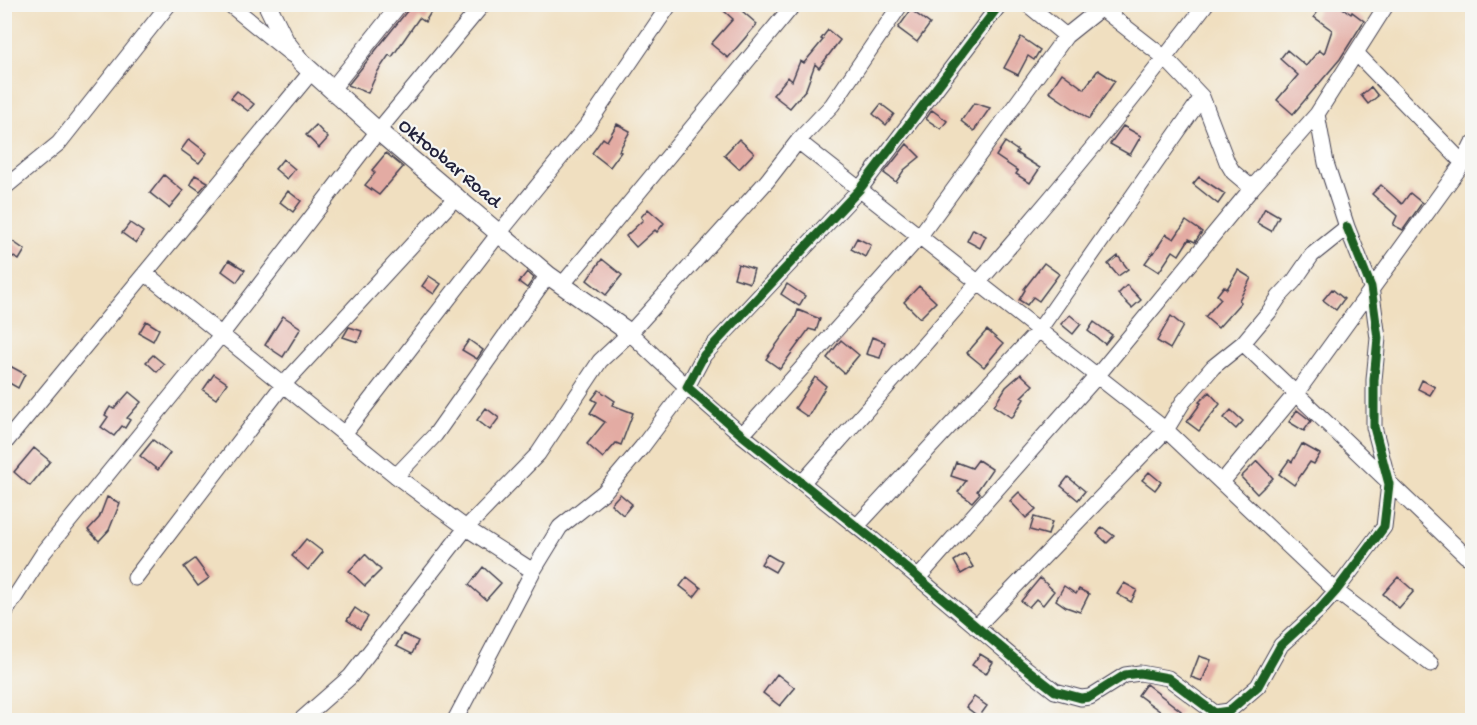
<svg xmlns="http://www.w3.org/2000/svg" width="1477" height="725" font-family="'Gochi Hand',sans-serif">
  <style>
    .building { fill: #e3aba3 }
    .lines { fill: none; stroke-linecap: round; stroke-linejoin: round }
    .minor-casing { stroke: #413e4f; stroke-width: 17 }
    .tertiary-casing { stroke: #413e4f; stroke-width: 20 }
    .minor { stroke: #fff; stroke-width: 15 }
    .tertiary { stroke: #fff; stroke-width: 18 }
    .cycleway-casing { stroke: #f6f6f2; stroke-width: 13 }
    .cycleway { stroke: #1b5e20; stroke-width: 9 }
    .labels { text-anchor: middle; stroke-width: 4.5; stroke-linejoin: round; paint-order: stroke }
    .street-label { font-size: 20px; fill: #22223b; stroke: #f6f6f2 }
  </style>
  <rect width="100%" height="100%" fill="#f6f6f2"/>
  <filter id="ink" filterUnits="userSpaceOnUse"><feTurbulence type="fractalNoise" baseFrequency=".0167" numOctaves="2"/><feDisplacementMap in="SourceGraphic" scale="12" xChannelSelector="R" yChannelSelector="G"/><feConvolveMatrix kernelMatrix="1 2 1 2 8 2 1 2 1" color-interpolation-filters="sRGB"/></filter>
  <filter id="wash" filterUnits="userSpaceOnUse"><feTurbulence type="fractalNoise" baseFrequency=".008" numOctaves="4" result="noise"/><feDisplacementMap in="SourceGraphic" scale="24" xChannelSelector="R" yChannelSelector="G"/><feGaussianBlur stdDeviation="1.35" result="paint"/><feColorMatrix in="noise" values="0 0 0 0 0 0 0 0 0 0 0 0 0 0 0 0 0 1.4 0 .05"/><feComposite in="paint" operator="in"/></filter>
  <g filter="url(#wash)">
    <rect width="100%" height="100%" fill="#f0dfc0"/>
    <g id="blocks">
      <path class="building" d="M410,4h26l-11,18 -6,-4 -27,39 -3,-2 -11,16 -10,22 -20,-8 60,-75z
        M716,4h18l23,20 -29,34 -17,-14 22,-25z
        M1323,4h14l14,10 1,-2 12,9 -24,38 -47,55 -16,-14 21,-25 -18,-16 7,-9 19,16 13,-16 5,4 8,-24 -18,-13z
        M911,10l19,14 -13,18 -19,-14z
        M828,30l12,10 -21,28 -4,-4 -9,25 -16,19 -17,-13 15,-18 4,4 8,-20 4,2 19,-23 -2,-1z
        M1021,37l19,13 -6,10 -6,-4 -10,19 -14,-7z
        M1098,70l17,11 -26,38 -40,-27 13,-19 22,16z
        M1371,87l7,9 -10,8 -7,-9z
        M237,91l17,13 -6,7 -17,-13z
        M974,103l16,5 -16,23 -13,-10z
        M881,104l13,10 -8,11 -13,-11z
        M932,110l15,11 -6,8 -15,-10z
        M617,124l13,7 -11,20 2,1 -11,15 -18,-14 11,-15 4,3z
        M316,125l12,13 -9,10 -13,-13z
        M1123,126l18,10 -11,19 -20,-11z
        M189,139l18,14 -8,10 -18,-13z
        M739,139l15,14 -15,16 -15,-14z
        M1005,142l13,9 -2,2 24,15 -10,15 -14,-9 2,-3 -22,-15z
        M907,144l13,13 -16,13 -8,12 -12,-9z
        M386,153l17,14 -24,28 -14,-10 10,-12 -3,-3z
        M283,159l12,10 -8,10 -12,-10z
        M164,175l19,16 -14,17 -19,-15z
        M195,175l13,7 -8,9 -10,-7z
        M1199,177l26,17 -7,10 -25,-20z
        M1381,185l21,19 8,-11 12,10 -19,27 -10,-5 4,-9 -25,-22z
        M288,191l13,10 -8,11 -13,-10z
        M1265,208l14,8 -8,15 -14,-8z
        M648,209l16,14 -7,9 -2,-2 -19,17 -10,-11 17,-16 -2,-3z
        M1186,221l16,11 -7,10 -6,-3 -10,16 -6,-4 -14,21 -14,-9 8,-11 1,1 12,-19 8,5z
        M130,223l13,9 -7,11 -14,-10z
        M973,229l13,7 -6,12 -13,-7z
        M857,238l14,7 -6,12 -14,-8z
        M12,241l13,9 -6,10 -14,-8z
        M1118,256l10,13 -10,7 -10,-12z
        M602,259l20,16 -16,20 -19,-15z
        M229,260l16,10 -8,12 -15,-11z
        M1044,263l15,11 -20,27 -6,-4 -6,8 -8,-5 6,-10 -1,-1z
        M738,264l16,5 -4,14 -16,-5z
        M1238,270l13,8 -12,22 2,2 -23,26 -13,-11 16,-18 -4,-4 7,-9 3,3z
        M527,272l7,6 -7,10 -8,-6z
        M429,276l12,8 -7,10 -12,-8z
        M787,284l18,12 -6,10 -18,-12z
        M1127,285l14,15 -9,8 -14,-14z
        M919,286l17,16 -16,16 -16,-16z
        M1332,289l12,10 -8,11 -13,-10z
        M798,310l22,9 -4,12 -7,-2 -29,40 -14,-10 29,-40z
        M1070,315l11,9 -8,10 -12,-10z
        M283,316l18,12 -18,29 -18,-12z
        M1171,316l12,10 -13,23 -13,-8z
        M146,321l13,8 -6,12 -14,-8z
        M1094,322l18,13 -7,9 -17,-13z
        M349,327l13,4 -4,11 -15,-5z
        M987,330l16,14 -19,23 -17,-14z
        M872,337l13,5 -5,16 -14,-4z
        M469,340l14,10 -6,9 -15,-9z
        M841,340l18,15 -15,18 -17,-15z
        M153,355l11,9 -7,8 -11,-10z
        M10,366l15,8 -7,14 -14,-8v-4z
        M214,374l13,9 -11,16 -13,-9z
        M1021,374l12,11 -12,12 3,2 -12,19 -18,-12 12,-19z
        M815,377l11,9 -18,31 -13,-9z
        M1422,380l13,7 -5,8 -12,-6z
        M599,390l16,11 -3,4 21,8 -12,32 -5,-2 -13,15 -16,-14 18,-22 -15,-9 7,-11 -5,-3z
        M129,392l12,10 -14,16 3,2 -5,8 -3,-2 -8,10 -13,-9 7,-10 -3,-2 5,-8 4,2z
        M1209,392l11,12 -21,27 -12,-9 14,-19 -2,-1z
        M486,408l13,10 -9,12 -13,-10z
        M1231,410l12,11 -7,8 -12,-11z
        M1297,410l14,11 -7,10 -15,-9z
        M153,440l17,13 -12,17 -18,-14z
        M1302,444l18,10 -6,10 -4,-2 -16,23 -15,-11 10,-14 3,2z
        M34,448l16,13 -20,25 -16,-14z
        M978,460l14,9 -15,22 3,2 -8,9 -14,-10 8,-11 -15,-5 5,-14 16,6z
        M1257,461l16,17 -16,16 -16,-17z
        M1149,472l12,10 -6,8 -13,-10z
        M1068,477l17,14 -7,9 -17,-14z
        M1019,492l17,17 -10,9 -16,-17z
        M620,494l12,10 -9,11 -12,-11z
        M107,497l13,6 -11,27 -10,11 -11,-11 11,-12z
        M1034,517l18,5 -4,13 -18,-5z
        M1102,527l12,9 -7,7 -10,-9z
        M306,539l17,13 -15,18 -16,-14z
        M365,554l16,16 -16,16 -16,-15z
        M767,554l14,8 -6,10 -14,-8z
        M965,554l8,13 -12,7 -7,-13z
        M195,559l14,19 -11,8 -14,-19z
        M483,567l18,16 -15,17 -17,-15z
        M687,577l14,11 -7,9 -14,-11z
        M1398,577l16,14 -15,17 -16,-14z
        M1040,578l14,13 -11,14 -7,-6 -7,8 -8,-6z
        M1124,583l13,7 -6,12 -14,-8z
        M1064,586l12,8 3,-5 10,5 -9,18 -14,-5 -10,-7z
        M355,608l13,9 -8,12 -13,-9z
        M403,634l15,7 -6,13 -16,-8z
        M980,654l13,8 -7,12 -14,-9z
        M1199,656l12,4 -9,21 -11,-4z
        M777,674l18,14 -15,18 -17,-13z
        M1146,684l35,27 -6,9h-3l-34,-25z
        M974,697l13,9 -8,11 -13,-10z"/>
    </g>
  </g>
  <g filter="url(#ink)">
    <use href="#blocks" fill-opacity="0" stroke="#413e4f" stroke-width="1.5"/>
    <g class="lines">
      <g class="minor-casing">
        <path id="minor" d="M229,4l63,51
          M1000,4l-141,186 -155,165 -17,32 55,48 129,103 152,128 32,25 26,7 9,-1 35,-22 15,-2 28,5 47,35 14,-2 29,-25 23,-41 38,-35 17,-19 48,-64 5,-43 -15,-57v-47l4,-42 -7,-51 -24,-60
          M1027,4l39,32 35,-28
          M1357,54l106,109
          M332,89l68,-85
          M1317,114l70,-110
          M798,141l368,289 170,161 95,73
          M4,188l55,-45 110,-139
          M145,273l251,203 70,52 67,43
          M562,285l232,-281
          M1243,343l223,213
          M344,434l156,-202 88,-108 82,-120
          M742,435l177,-198 147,-201
          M4,444l308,-373
          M396,476l39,-41 113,-160
          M1222,482l75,-90 166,-229 9,-19
          M802,483c138,-156 278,-312 404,-479
          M857,526l182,-196 163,-233
          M135,578l148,-193 174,-189
          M918,578l179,-202 155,-188
          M4,614l40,-62 177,-217 157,-204 105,-127
          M976,627l190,-197 17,-28 30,-35 30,-24 26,-31 10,-15 15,-16 18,-26 35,-28 -21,-64 -9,-49 -65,74 -19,-16 -6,-10 -25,-65 -37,-39 -64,-50 4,-4
          M301,720l49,-43 116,-149 72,-74 62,-93 30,-28
          M455,720l78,-149 27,-44 44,-35 38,-45 45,-60 -57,-54 137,-152 31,-40 34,-36 69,-101"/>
      </g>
      <g class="tertiary-casing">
        <path id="tertiary" d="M267,4l18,37 16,21 77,69 170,144 82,58"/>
      </g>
      <use href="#minor" class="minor"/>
      <use href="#tertiary" class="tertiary"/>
      <g class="cycleway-casing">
        <path id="cycleway" d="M1000,4l-141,186 -155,165 -17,32 55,48 129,103 152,128 32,25 26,7 9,-1 35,-22 15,-2 28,5 47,35 14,-2 29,-25 23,-41 38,-35 17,-19 48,-64 5,-43 -15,-57v-47l4,-42 -7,-51 -24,-60"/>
      </g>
      <use href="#cycleway" class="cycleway"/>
    </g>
  </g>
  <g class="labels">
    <g class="street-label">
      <text transform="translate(451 162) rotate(40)" y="7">Oktoobar Road</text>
    </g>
  </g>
  <rect width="1477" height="725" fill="none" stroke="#f6f6f2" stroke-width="24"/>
</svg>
